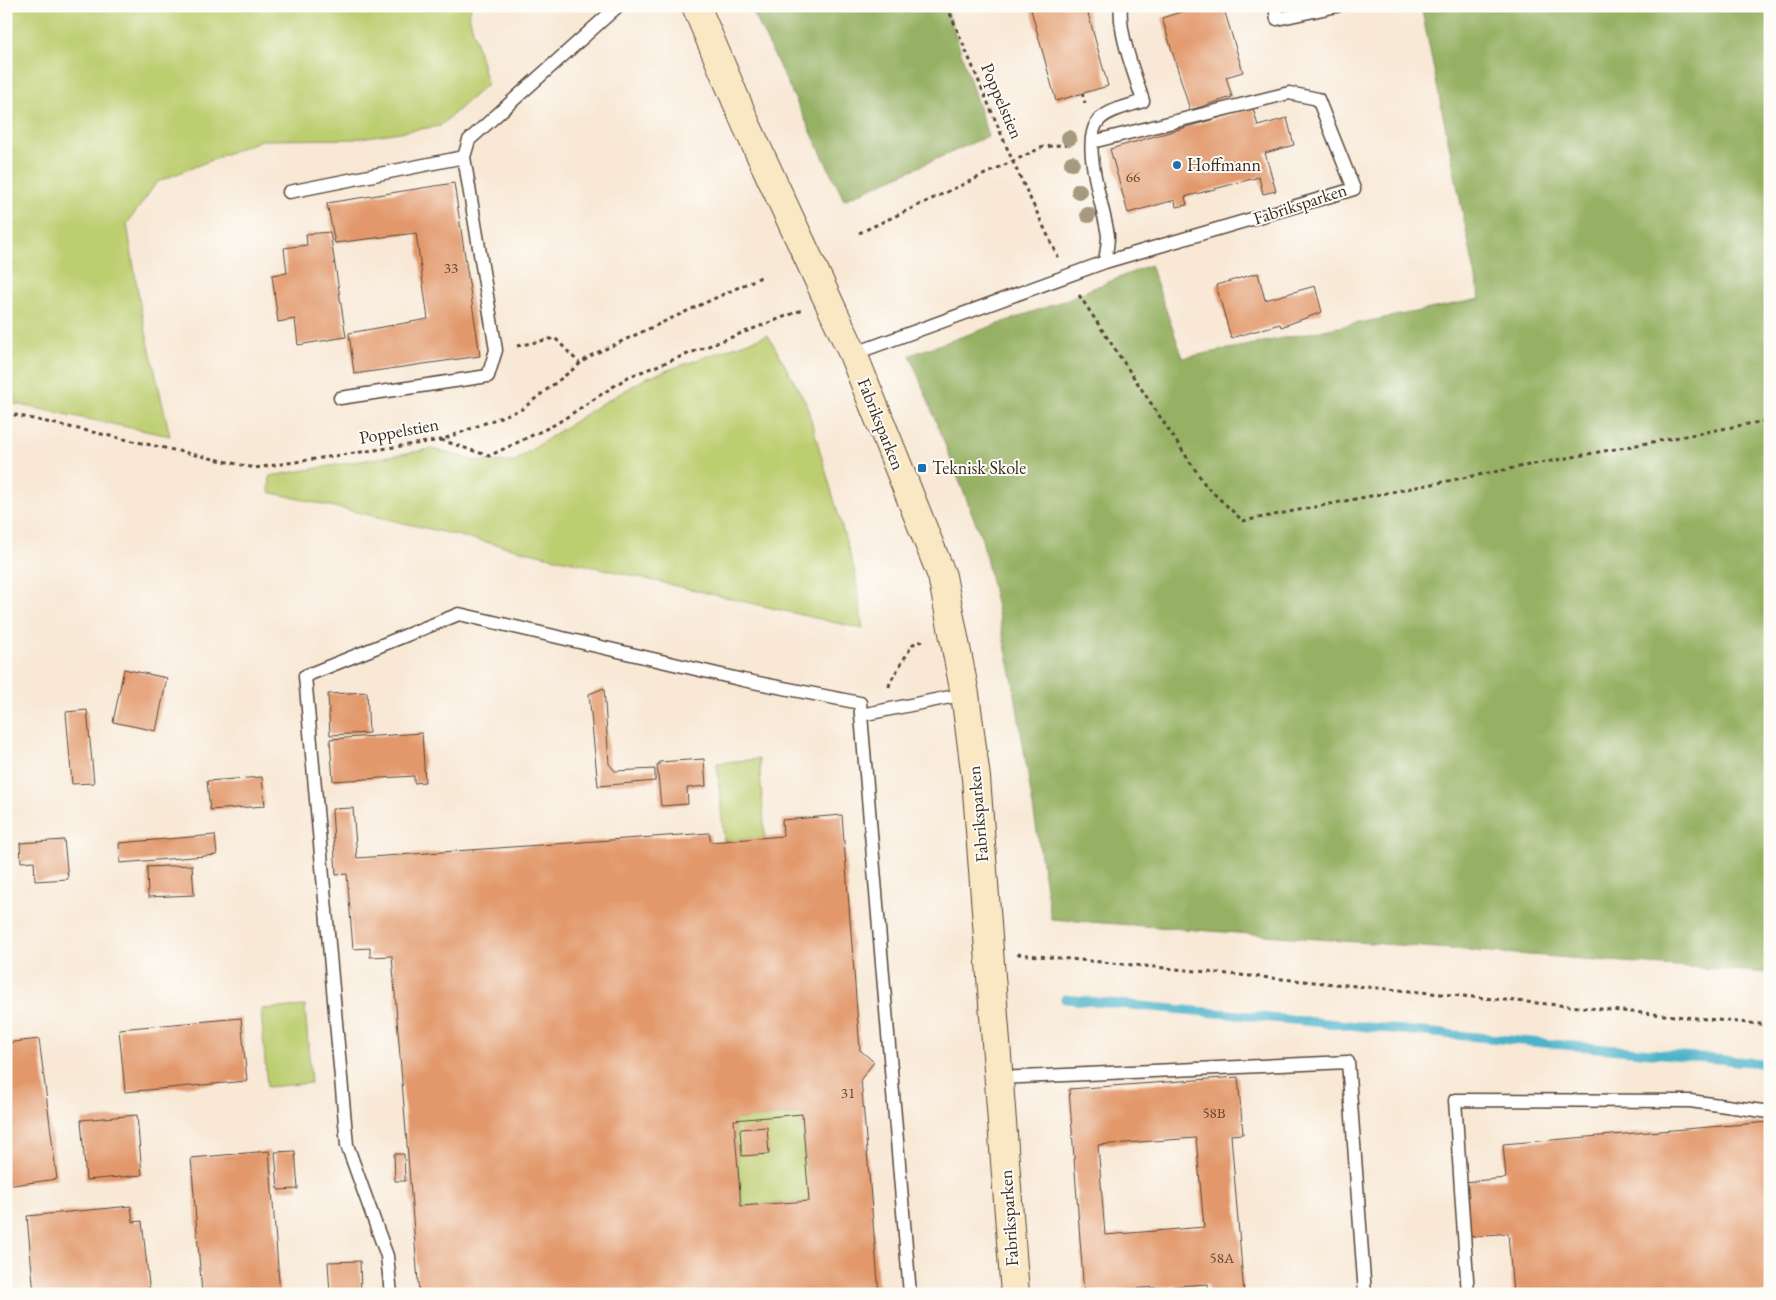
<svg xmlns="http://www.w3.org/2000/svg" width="1776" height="1300" font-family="'EB Garamond',serif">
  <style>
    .green { fill: #bdce71; stroke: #7c7c48 }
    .forest { fill: #96b163; stroke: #686e40 }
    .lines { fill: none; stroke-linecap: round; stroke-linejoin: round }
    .stream { stroke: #4cb3ca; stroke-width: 9 }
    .building { fill: #e2986a; fill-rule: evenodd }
    .lane-casing { stroke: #574639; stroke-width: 15 }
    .secondary-casing { stroke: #574639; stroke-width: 30 }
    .path { stroke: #574639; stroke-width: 3; stroke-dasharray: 4 4; stroke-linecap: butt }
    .lane { stroke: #fff; stroke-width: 12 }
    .secondary { stroke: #fae7c3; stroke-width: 28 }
    .tree { fill: #a69a7e }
    .poi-dot { fill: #1f6fb2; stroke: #fdfcf7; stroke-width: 2 }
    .labels { text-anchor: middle; stroke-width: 4; stroke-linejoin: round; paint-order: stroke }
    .number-label { font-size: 15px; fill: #654631 }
    .street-label { font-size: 18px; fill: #3b2a1e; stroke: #fdfcf7 }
    .poi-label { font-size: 18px; fill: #3b2a1e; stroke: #fdfcf7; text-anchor: start }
  </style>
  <rect width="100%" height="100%" fill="#fdfcf7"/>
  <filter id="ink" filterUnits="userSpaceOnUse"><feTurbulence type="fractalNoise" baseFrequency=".02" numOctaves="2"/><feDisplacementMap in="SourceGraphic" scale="10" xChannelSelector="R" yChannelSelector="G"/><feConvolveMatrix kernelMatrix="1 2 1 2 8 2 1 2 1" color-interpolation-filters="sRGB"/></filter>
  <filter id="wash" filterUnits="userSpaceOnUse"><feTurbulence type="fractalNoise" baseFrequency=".0096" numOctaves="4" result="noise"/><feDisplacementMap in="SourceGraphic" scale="20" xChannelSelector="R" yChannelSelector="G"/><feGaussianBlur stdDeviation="1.12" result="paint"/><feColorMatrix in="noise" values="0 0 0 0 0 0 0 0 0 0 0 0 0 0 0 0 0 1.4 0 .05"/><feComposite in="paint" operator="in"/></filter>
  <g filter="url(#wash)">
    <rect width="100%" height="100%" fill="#f8e8d5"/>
    <path class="green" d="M6,6h465l-2,9 18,69 -47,42 -86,13 -93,1 -104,42 -30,42 14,87 29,125 -164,-34z
      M768,335l38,68 49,169 8,57 -594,-137 1,-16 162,-27 44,12 37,1 80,-53 55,-32z
      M759,759l6,79 -41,3 -7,-78z
      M305,1006l6,77 -44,4 -6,-78z
      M802,1114l7,87 -68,5 -7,-86z"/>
    <path class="forest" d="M750,6h196l42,130 -144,64z
      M1421,6h349v967l-719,-54 -38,-237 -31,-143 -72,-184 142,-50 98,-40 33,93 297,-59z"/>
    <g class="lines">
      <path class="stream" d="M1065,999l705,65"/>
    </g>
    <g id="blocks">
      <path class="building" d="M1030,6h56l22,80 -52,15z
        M1199,6h24l20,66 -17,5 6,20 -42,13 -28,-92z
        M1253,108l5,18 29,-8 7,27 -29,8 11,38 -13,3 -4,-17 -74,20 2,8 -11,2 -1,-7 -47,13 -18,-64z
        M454,183l26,173 -126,18 -5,-41 79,-14 -12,-86 -81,10 -8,-40z
        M330,232l16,105 -48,8 -3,-26 -17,3 -6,-47 15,-2 -3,-25 23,-3 -1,-11z
        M1258,273l7,27 50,-14 7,26 -41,15 -1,-3 -49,14 -15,-53z
        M124,669l43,9 -11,53 -43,-9z
        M604,688l5,76 6,7 40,-2v12l-57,5 -9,-92z
        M367,692l2,41 -39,2 -2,-41z
        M87,710l7,73 -22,1 -6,-72z
        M422,733l3,49 -11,1v-7l-81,5 -3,-42z
        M704,759l2,27 -19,2 1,16 -27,2 -4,-41h2v-3z
        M262,777l3,29 -55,4 -3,-29z
        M353,808l4,50 352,-25 2,9 72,-6 -1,-16 60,-5 18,235 14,12 -13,17 18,215h-460l-27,-338 -22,1v-9l-17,1 -6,-75 -11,1 -4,-66zM802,1114l7,87 -68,5 -7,-86z
        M215,835l2,20 -97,8 -1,-20z
        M64,840l4,39 -33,2 -1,-20 -13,1 -1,-19z
        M192,865l2,30 -46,2 -1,-30z
        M241,1018l6,63 -122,11 -6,-63z
        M39,1039l18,140 -51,7v-143z
        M1238,1077l5,57 -12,1 13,159h-35l-1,-10 -108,7v3h-16l-15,-205zM1196,1138l8,89 -99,8 -7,-90z
        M137,1115l5,60 -56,5 -5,-60z
        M1770,1122v172h-257l-5,-61 -40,4 -4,-55 42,-4 -3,-34z
        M767,1127l2,27 -27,2 -2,-27z
        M269,1151l11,143h-78l-11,-136z
        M295,1151l3,38 -20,1 -3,-38z
        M394,1154h10l1,27h-10z
        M131,1206l2,16 9,-1 8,73h-116l-7,-78z
        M360,1261l1,33h-31l-2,-32z"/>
    </g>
  </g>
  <g filter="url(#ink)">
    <use href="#blocks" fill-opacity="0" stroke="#574639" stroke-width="1"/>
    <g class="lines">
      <g class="lane-casing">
        <path id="lane" d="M1275,6l2,13 60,-13
          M289,192l175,-35 5,-17 149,-134
          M1105,262c1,-8 3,-18 3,-26 -3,-27 -30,-96 -8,-117 11,-10 29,-13 43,-18 -8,-27 -25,-67 -22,-95
          M853,354l252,-92 249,-73 -36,-90 -29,-6 -197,49
          M340,398l148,-22 8,-26 -32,-193
          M861,715l49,579
          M999,1078l349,-16 17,232
          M391,1294l-4,-38 -40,-111 -42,-469 154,-62 284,66 117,23 1,12 104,-21
          M1468,1294l-13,-194 235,1 80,11"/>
      </g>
      <g class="secondary-casing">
        <path id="secondary" d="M696,6l50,118 107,230 89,222 23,118 11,84 39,516"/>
      </g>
      <path class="path" d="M947,6l66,156 45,95
        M1082,93l3,10
        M859,233l184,-86 26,-3
        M1079,295l127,191 37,35 276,-54 251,-47
        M517,346l38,-8 25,26
        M6,413l249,55 186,-28 81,-31 68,-53 173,-80
        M441,440l48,16 67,-32 72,-47 174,-67
        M889,687l1,-5 23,-38 14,-4
        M1017,954l753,71"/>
      <use href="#lane" class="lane"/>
      <use href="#secondary" class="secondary"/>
    </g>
    <g class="tree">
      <circle cx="1069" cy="138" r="8"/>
      <circle cx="1072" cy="163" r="8"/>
      <circle cx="1079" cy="191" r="8"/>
      <circle cx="1088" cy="215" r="8"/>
    </g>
  </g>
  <g class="poi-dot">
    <circle cx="1177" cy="165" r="5"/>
    <rect x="917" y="463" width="10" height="10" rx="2.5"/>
  </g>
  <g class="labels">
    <g class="number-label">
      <text x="1133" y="182">66</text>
      <text x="451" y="273">33</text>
      <text x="848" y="1098">31</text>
      <text x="1214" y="1118">58B</text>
      <text x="1222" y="1263">58A</text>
    </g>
    <g class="street-label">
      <text transform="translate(1002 101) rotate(67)" y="6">Poppelstien</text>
      <text transform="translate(1300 204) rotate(-18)" y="6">Fabriksparken</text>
      <text transform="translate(881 424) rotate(68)" y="6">Fabriksparken</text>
      <text transform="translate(399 431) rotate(-10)" y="6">Poppelstien</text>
      <text transform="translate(978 814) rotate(-95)" y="6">Fabriksparken</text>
      <text transform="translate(1009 1218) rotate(-94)" y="6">Fabriksparken</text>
    </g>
    <g class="poi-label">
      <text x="1187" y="171">Hoffmann</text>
      <text x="932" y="474">Teknisk Skole</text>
    </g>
  </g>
  <rect width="1776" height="1300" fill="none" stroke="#fdfcf7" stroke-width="25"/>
</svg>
